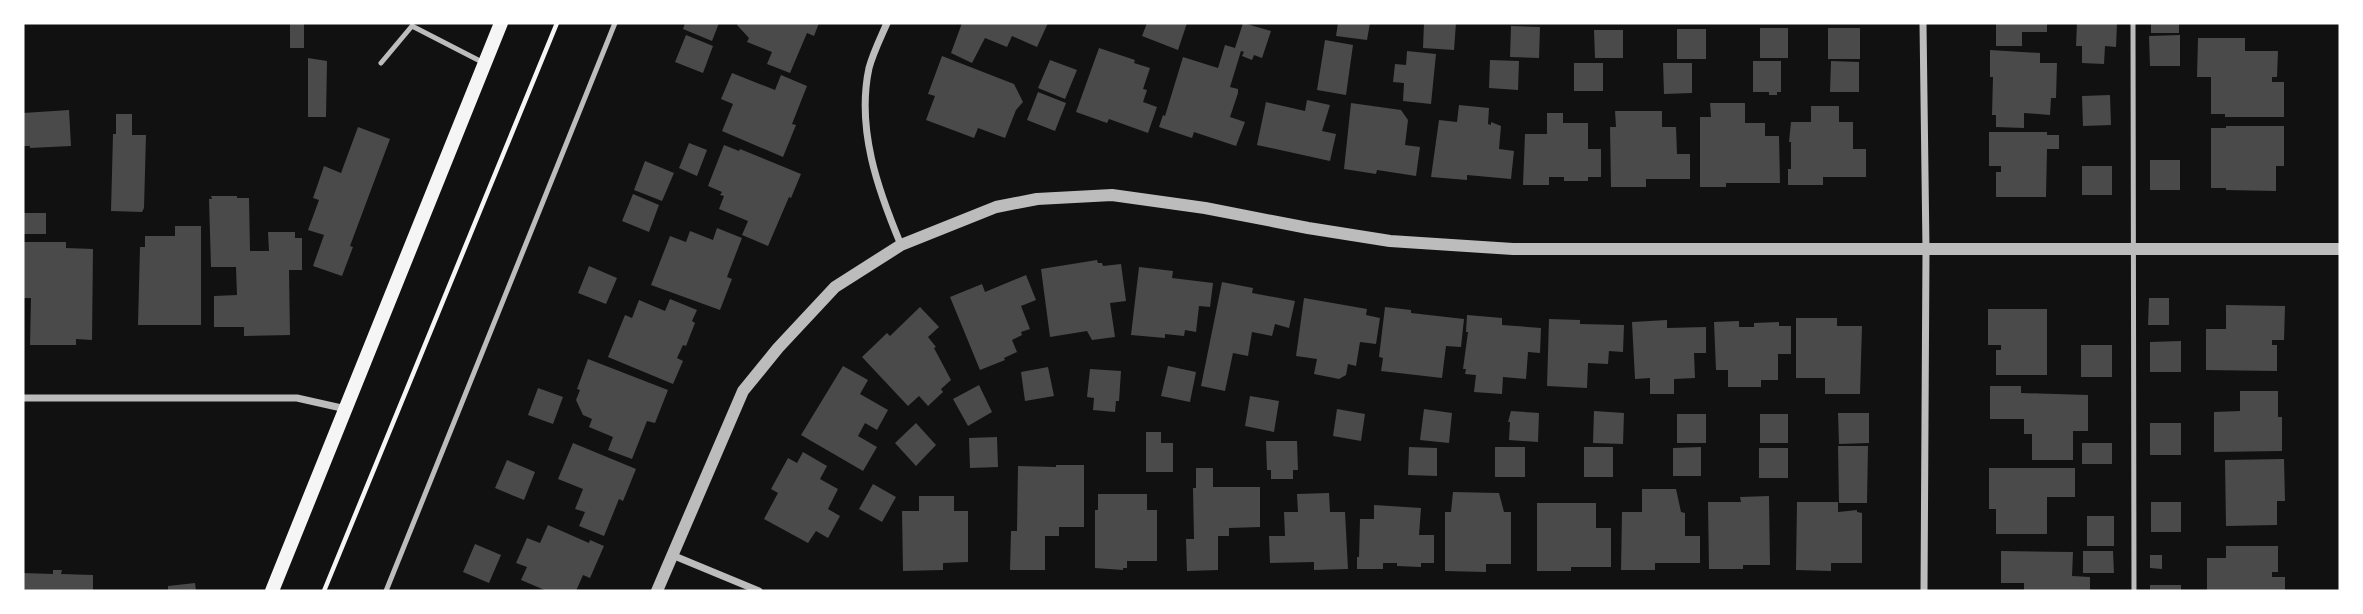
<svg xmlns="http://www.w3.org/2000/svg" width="2363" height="614" font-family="'Asap Condensed',sans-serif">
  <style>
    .building { fill: #4a4a4a }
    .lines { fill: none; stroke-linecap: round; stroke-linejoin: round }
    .path { stroke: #f5f5f5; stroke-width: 4.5 }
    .service { stroke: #bcbcbc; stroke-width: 5 }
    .minor { stroke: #bcbcbc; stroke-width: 7 }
    .tertiary { stroke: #bcbcbc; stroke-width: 12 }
    .secondary { stroke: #f5f5f5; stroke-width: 14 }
  </style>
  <rect width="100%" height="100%" fill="#111"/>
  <path class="building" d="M290,23h14v25h-14z
    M685,23h34l-7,18 -29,-12z
    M738,23h81l-5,13 -7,-3 -17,40 -23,-9 5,-12 -25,-10 2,-4 -12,-13z
    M962,23h86l-11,24 -25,-11 -5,11 -22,-9 -13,25 -21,-10z
    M1147,23h40l-9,27 -36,-14z
    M1243,23l28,8 -9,27 -8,-3 -2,5 -10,-4 2,-4 -3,-1 -7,23 -4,13 8,2v4l-8,24 15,5 -9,24 -42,-14 -2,6 -33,-11 4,-12 2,1 18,-59 35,11 7,-23 10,3z
    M1338,23h32l-3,17 -31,-4z
    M1424,23h32l-2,27 -31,-2z
    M1996,23h51v9h-25v14h-26z
    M2077,23h40l-1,24 -11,-1 -1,18 -22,-1v-17h-6z
    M2151,23h28v10h-28z
    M1511,26l29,1 -1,31 -29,-1z
    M1760,28h28v30h-28z
    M1828,28h32v31h-32z
    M1677,29h29v30h-29z
    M1594,30h29v28h-28z
    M686,35l27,11 -10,27 -28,-11z
    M2180,35v31h-30l-1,-30z
    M2198,38h47v13h33l-1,26h-5v5h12v35h-59v-3h-14v-37h-14z
    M1325,40l28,5 -7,50 -29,-5z
    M1099,48l36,12 -1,3 16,5 -7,21 4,1 -4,12 14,5 -9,26 -39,-14 -2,4 -31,-11z
    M1990,50l50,3v10h17l-1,35h-5l-1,17 -26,-2v15l-28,-1v-12h-4l1,-38h-3z
    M1407,51l29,3 -5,50 -28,-3 1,-18 -11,-1 2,-18 11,1z
    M942,56l72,28 9,18 -7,8 -11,28 -27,-10 -4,10 -48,-18 9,-24 -7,-2z
    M308,58l19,3 -1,56h-18z
    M1050,60l27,10 -12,29 -27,-11z
    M1490,60l29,1 -1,29 -29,-2z
    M1753,61h28v31h-4v3h-8v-3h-16z
    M1831,61l28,1v30h-29z
    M1574,63h29v28h-29z
    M1663,63h29v30l-28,1z
    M732,73l43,17 6,-15 26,11 -15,38 4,1 -13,32 -61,-26 11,-27 -12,-5z
    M1038,92l28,11 -11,28 -28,-11z
    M2110,95l1,30 -28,1 -1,-30z
    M1307,100l23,5 -8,26 14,3 -6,27 -73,-16 9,-43 39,9z
    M1351,103l50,7 7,10 -3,25 15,2 -4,29 -39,-6 -1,4 -32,-5z
    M1710,103h35v20h20v13h14l1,47h-54v4h-26v-70h11z
    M1459,105l30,3 -1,16 3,1v-3l10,4 -2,23 15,2 -3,28 -44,-4v5l-36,-3 8,-57 18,2z
    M1811,106h28v16h14v27h13v28h-43v8h-35v-16h3v-27h-2l2,-20h20z
    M69,110l2,36 -41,2v-2h-7v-33z
    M1615,111h47v16h14l1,27h13v25h-44v8h-35l-1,-60h6z
    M1547,113h16v10h25v26h13v28h-13v4h-24v-4h-15v8h-26l2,-51h22z
    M116,114h16v21h14l-2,73 -2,4 -31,-1 2,-77h3z
    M2226,126h58v40h-8v25l-50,-1v-2h-15v-60h15z
    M358,127l32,12 -40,107 3,1 -11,29 -29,-10 11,-31 -16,-5 11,-30 -6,-2 11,-32 17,7z
    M1989,132h58v3h12v14h-12l-1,48h-50v-25h5v-6h-12z
    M689,143l18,7 -10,26 -18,-8z
    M724,145l15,6 1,-2 61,25 -10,24 -2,-1 -21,49 -26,-11 6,-14 -29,-12 5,-13 -4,-1 2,-3 -14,-6z
    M2150,160h30v30h-30z
    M645,161l29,12 -12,28 -28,-11z
    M2082,166h30v29h-30z
    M633,194l26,11 -10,27 -27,-11z
    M211,196h26v2h12l1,53h19l-1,-19h27v6h7v32h-13l1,65 -46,1v-9h-30v-31l23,-1 -1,-28h-25l-2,-68h3z
    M23,213h23v21h-23z
    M175,226h26v99h-63l2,-78h5v-11h30z
    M717,228l25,10 -15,39 5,2 -12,31 -69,-25 19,-49 16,6 4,-11 23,9z
    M23,242h43v6l27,1 -1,91 -16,-1v6h-46l1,-47h-8z
    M1097,260l1,3h4l1,3 18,-2 5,37 -16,2 5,34 -23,3 -5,-9 -37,6 -9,-68z
    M589,266l28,12 -11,26 -28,-11z
    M1139,267l34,4 -1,7 41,5 -3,24 -11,-1 -3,26 -11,-2 -1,6 -19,-2v4l-34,-3z
    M1026,275l10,25 -15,6 9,23 -9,3 1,3 -10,5 5,12 -13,6 1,2 -25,10 -30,-73 32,-13 3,8z
    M1222,282l31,6 -1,5 43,8 -6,27 -14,-4 -3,12 -20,-4 -4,24 -15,-3 -8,38 -24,-5z
    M1304,298l63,11 -1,6 14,3 -4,26 -16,-2 -4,24 -8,-2 -2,11 -7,4 -25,-5 3,-15 -21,-3z
    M2149,298h20v27h-21z
    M670,299l27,11 -5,11 3,2 -9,23 -3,-1 -6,13 6,3 -10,23 -65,-27 17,-42 7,3 7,-18 26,11z
    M2226,305l59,1 -1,34h-12v5h5v26l-71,-1v-41h20z
    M920,307l19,20 -11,10 8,10 -2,1 17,32 -10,9 2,3 -15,14 -9,-10 -11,10 -46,-49 25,-24 3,3z
    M1385,307l26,3v3l53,6 -3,28 -15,-1 -4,32 -61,-7 2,-13 -4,-1z
    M1988,309h59v66h-51v-25h5v-5h-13z
    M1467,315l35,3v7l39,3 -1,25 -12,-1 -2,27 -23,-2 -1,17 -28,-2 2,-17 -11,-1 1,-5h-3l5,-37h-2z
    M1796,318h41v8h25l-2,68h-35v-16h-29z
    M1549,319l31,1v4l44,1 -1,27 -14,-1 -1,13 -20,-1 -1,25 -40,-2z
    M1667,320v8l39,-1v26h-12l1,25 -21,1v15h-24v-16l-15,1 -3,-57z
    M1739,321v6h15v-4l25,-1v4h12v28h-13v26h-17v7h-33v-17h-12l-2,-48z
    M2181,341v31h-31v-30z
    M2081,345h31v32h-31z
    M588,359l80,31 -13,33 -8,-2 -15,38 -24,-9 5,-13 -24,-10 3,-8 -9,-4 -7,-15 4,-10 -3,-1z
    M843,366l25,14 -8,14 28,16 -11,20 -12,-7 -7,13 19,11 -14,24 -62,-36z
    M1168,366l28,6 -6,30 -29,-6z
    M1048,367l6,29 -29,5 -4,-29z
    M1090,369l31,2 -2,30h-3l-1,11 -22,-2 1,-12 -7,-1z
    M979,385l13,27 -24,14 -15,-27z
    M1990,386h31v7l67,2v36h-15v29h-41v-26h-8v-15h-34z
    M538,388l25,9 -10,27 -25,-9z
    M2240,391h38v26h4v34l-68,1v-40l26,-1z
    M1250,396l29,5 -5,31 -29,-6z
    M1337,409l28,5 -4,27 -28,-5z
    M1424,409l28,4 -3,30 -29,-3z
    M1511,411l28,2 -1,29 -29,-2 1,-18h-2z
    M1594,411l30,2 -1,31 -30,-1z
    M1838,413h31v30l-30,1z
    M1677,414h29v29h-29z
    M1760,414h28v29h-28z
    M916,423l20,22 -20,21 -21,-23z
    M2150,423h31v32h-31z
    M1146,432h15v11h12v29h-27z
    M997,437l1,30 -28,1 -1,-30z
    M1266,441h31l1,29h-5v9h-22v-9h-4z
    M573,443l63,26 -13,32 -4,-2 -15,37 -25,-10 6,-14 -10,-3 8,-20 -25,-10z
    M2082,443h30v21h-30z
    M1838,446h30l-1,57h-28z
    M1409,447l28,1v28l-29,-1z
    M1495,447h30v30h-30z
    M1584,447h29v30h-29z
    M1701,447v29h-28v-28z
    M1759,448h29v30h-29z
    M803,452l24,14 -7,13 18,10 -10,20 12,7 -12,22 -12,-7 -8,12 -44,-24 14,-26 -7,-4 17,-31 9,5z
    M2284,459l1,42h-8v24l-51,1 -1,-66z
    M507,460l28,12 -11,28 -29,-12z
    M1056,465h28v62h-25v9h-14v34h-35l1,-39h6l1,-65 38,1z
    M1196,468h17v19h47v40l-31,1v8h-11v34l-31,1 -1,-32h8l-1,-51h3z
    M1989,468h86v29h-28v37h-51v-25h-7z
    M873,484l23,13 -14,25 -23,-13z
    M1642,489h34l5,23 4,1v23h15v27h-45v7h-34l1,-58h20z
    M1453,492l46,1 5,19h7v52h-25v8l-41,-1v-59h6z
    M1329,493l1,19h15l3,57 -34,1v-8l-44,1 -1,-27h16l-1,-24h14l-1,-18z
    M1098,494h49v16h10v51h-30v7h-4v2l-28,-2v-58h3z
    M919,496h35v15h14v51l-25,1v7l-40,1 -1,-60h17z
    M1769,496l1,69h-27v4h-34l-1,-67h33l-1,-5z
    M1797,502h41v10l19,-2v2l5,1v50h-31v8l-35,-1z
    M2151,502h30v30h-30z
    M1537,503h59v25h15v39h-40v4h-34z
    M1374,505l47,3 -2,27h15v28h-13v4l-24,-1v-3h-14v6h-26v-12h2l1,-38h14z
    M2087,516h27v30h-27z
    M548,525l41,18 1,-3 14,6 -14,32 -7,-3 -7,16h-29l-26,-11 6,-13 -11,-4 11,-25 13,5z
    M475,544l26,11 -12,28 -26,-11z
    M2226,546h52v26h-6v5h13v14h-78v-33h19z
    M2001,551l72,1 -1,24 18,1v14h-66v-8h-23z
    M2083,551h30l1,22h-31z
    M2150,555h12v14l-12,-1z
    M53,570h9l-1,4 32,1v16h-70v-18l30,1z
    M195,583l1,8h-28v-5z
    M2150,585h31v6h-31z"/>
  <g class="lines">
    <path class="path" d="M324,591l233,-568"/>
    <path class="service" d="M2133,23l1,568
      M381,63l31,-37 70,36
      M386,591l229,-568"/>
    <path class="minor" d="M887,23c-6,14 -14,30 -18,45 -13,61 9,122 32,177
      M1923,23l3,227 -2,341
      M23,398h274l49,11
      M672,555l87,36"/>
    <path class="tertiary" d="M657,591l86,-200 35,-43 57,-61 66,-42 95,-38 41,-8 75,-4 93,13 103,20 82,13 123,8h827"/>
    <path class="secondary" d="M272,591l229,-568"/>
  </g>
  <rect width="2363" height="614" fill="none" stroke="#ffffff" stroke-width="49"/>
</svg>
